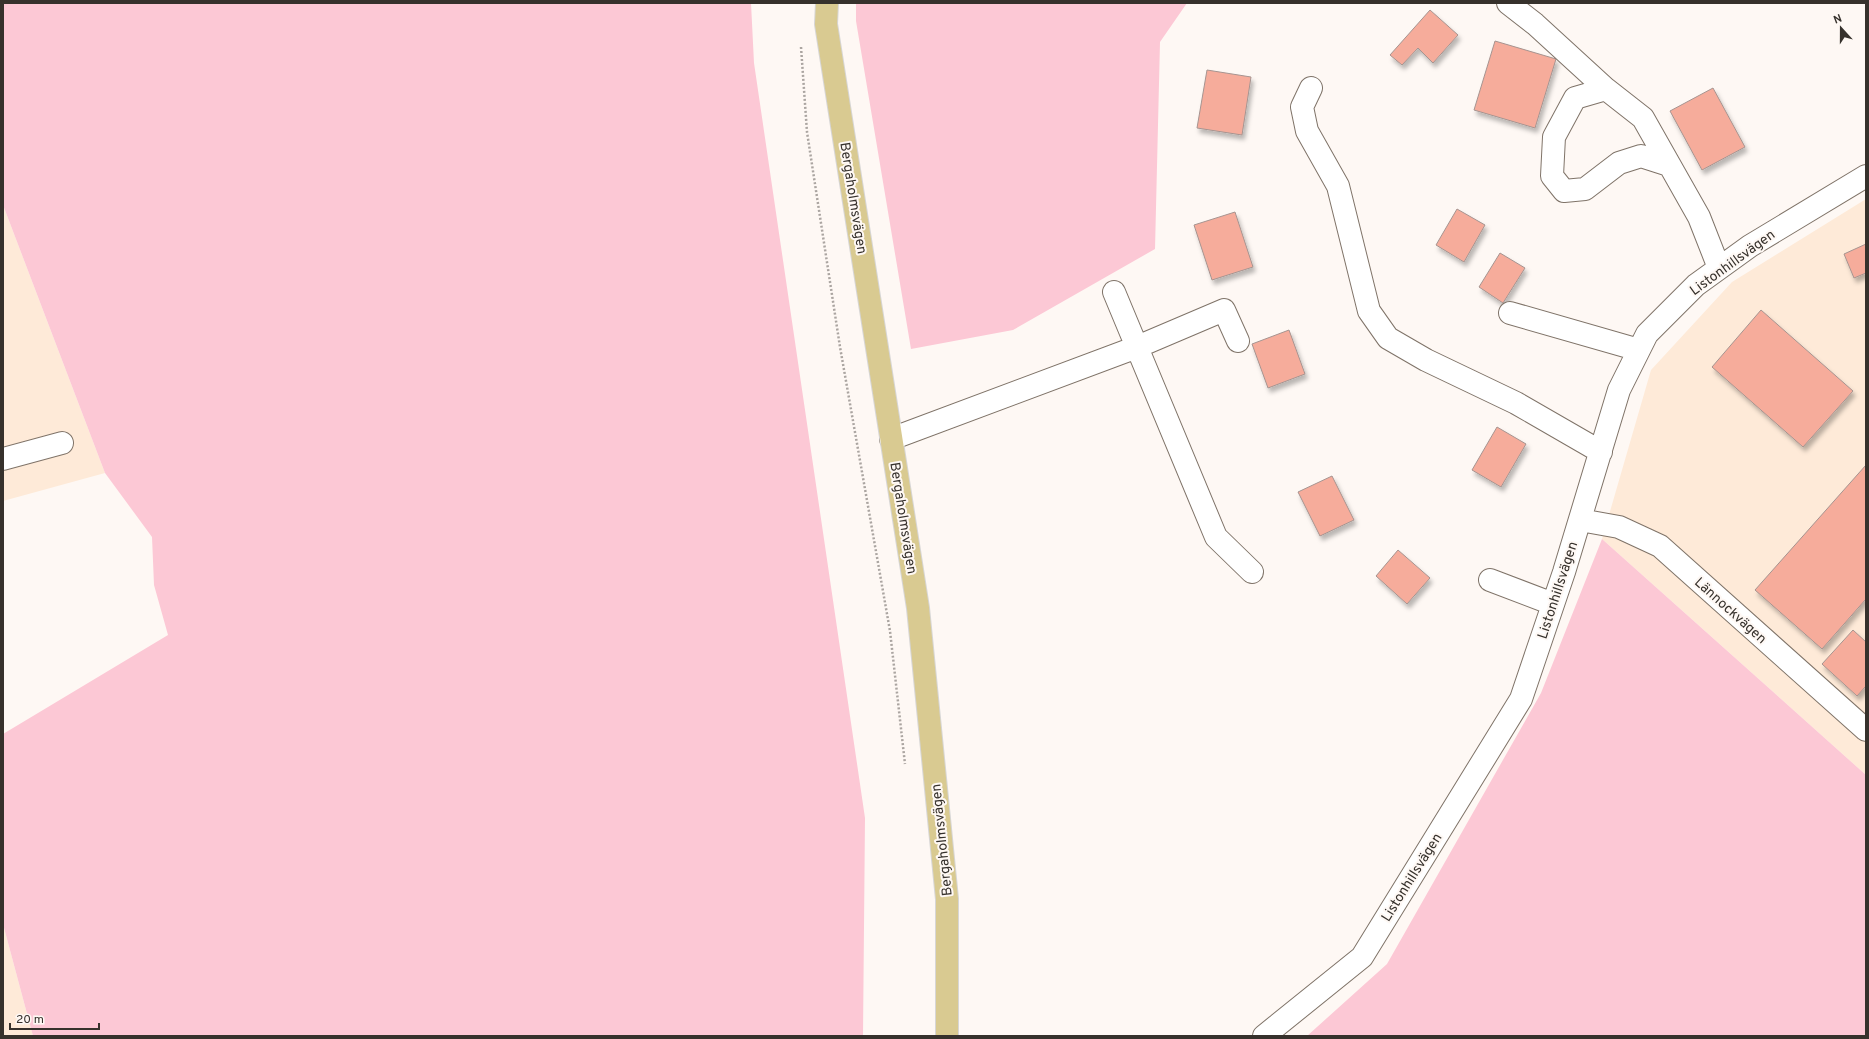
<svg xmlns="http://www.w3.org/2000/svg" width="1869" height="1039" font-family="Overpass,sans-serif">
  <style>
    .built { fill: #feead8 }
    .green { fill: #fcc8d5 }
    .building { fill: #f6ac9b; stroke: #a69490; filter: url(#shadow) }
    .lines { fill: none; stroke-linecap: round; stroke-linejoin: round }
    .minor-casing { stroke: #7f7368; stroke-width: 24 }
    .major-casing { stroke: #d7d6d5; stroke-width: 24 }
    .path { stroke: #aba5a1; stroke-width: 2.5; stroke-dasharray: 2 2; stroke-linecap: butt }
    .minor { stroke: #fff; stroke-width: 22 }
    .major { stroke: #d9ca91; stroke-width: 22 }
    .labels { text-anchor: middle; stroke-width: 4; stroke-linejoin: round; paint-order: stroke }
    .street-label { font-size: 14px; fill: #36312c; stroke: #fef8f4 }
  </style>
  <defs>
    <filter id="shadow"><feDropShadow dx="2.5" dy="4.5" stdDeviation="2" flood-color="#0004"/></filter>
  </defs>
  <rect width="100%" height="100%" fill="#fef8f4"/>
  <path class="built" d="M1866,199v576l-264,-236 49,-169 81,-88z
    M3,205l102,268 -102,28z
    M3,924l30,112h-30z"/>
  <path class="green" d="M3,3h748l3,60 111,755 -2,218h-830l-30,-112v-190l165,-99 -14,-50 -2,-48 -47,-64 -102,-268z
    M856,3h331l-27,39 -5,207 -142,81 -102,19 -55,-328z
    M1602,539l264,236v261h-559l80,-72 154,-271z"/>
  <path class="building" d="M1430,10l28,25 -25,28 -15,-15 -16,17 -12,-10z
    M1495,41l61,18 -21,69 -61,-18z
    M1207,70l44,7 -9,58 -45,-7z
    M1713,88l32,59 -43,23 -32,-59z
    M1457,209l28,16 -21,37 -28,-17z
    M1235,212l18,55 -41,13 -18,-55z
    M1866,244v29l-12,5 -10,-24z
    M1500,253l25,15 -22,35 -24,-16z
    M1761,310l92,81 -50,56 -91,-80z
    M1289,330l16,44 -37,14 -16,-44z
    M1497,427l29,17 -25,43 -29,-17z
    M1866,465v134l-44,50 -67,-59z
    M1332,476l22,44 -34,16 -22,-44z
    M1398,550l32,28 -23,26 -31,-28z
    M1853,630l13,12v44l-9,10 -35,-32z"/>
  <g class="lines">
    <g class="minor-casing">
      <path id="minor" d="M1508,3l27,21 71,65
        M1311,88l-9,19 5,24 31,55 31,125 19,27 38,22 90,43 85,49
        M1669,165l-28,-9 -22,7 -34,26 -21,2 -12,-15 2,-39 21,-39 31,-9 37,29 56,99 20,51
        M1114,292l102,245 36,35
        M1510,313l129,37
        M891,439l246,-92 87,-37 14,31
        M3,459l59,-16
        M1580,520l39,7 41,19 206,184
        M1490,580l63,24
        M1264,1036l98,-79 159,-258 43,-127 55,-182 28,-56 49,-49 54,-39 116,-70"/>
    </g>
    <g class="major-casing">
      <path id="major" d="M827,3l-1,21 92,584 29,291v137"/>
    </g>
    <path class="path" d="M801,47l6,85 33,215 50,284 15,133"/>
    <use href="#minor" class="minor"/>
    <use href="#major" class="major"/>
  </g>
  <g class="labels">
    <g class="street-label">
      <text transform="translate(854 198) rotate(81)" y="5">Bergaholmsvägen</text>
      <text transform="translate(1732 262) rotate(-36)" y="5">Listonhillsvägen</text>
      <text transform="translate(904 518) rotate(81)" y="5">Bergaholmsvägen</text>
      <text transform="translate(1557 590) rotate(-72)" y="5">Listonhillsvägen</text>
      <text transform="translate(1731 610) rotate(42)" y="5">Lännockvägen</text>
      <text transform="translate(941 840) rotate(-96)" y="5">Bergaholmsvägen</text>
      <text transform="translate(1411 877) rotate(-58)" y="5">Listonhillsvägen</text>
    </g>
  </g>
  <rect width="1869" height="1039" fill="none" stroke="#36312c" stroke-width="8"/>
  <g transform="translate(1841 28) rotate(339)" stroke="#fef8f4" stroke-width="3" paint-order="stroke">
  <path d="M0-3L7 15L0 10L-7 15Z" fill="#36312c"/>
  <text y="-6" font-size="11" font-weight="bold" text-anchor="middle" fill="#36312c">N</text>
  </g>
  <path d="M10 1023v6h89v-6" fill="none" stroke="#36312c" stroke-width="2"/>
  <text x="16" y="1023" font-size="12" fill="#36312c" stroke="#fef8f4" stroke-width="3" paint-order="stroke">20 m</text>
</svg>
